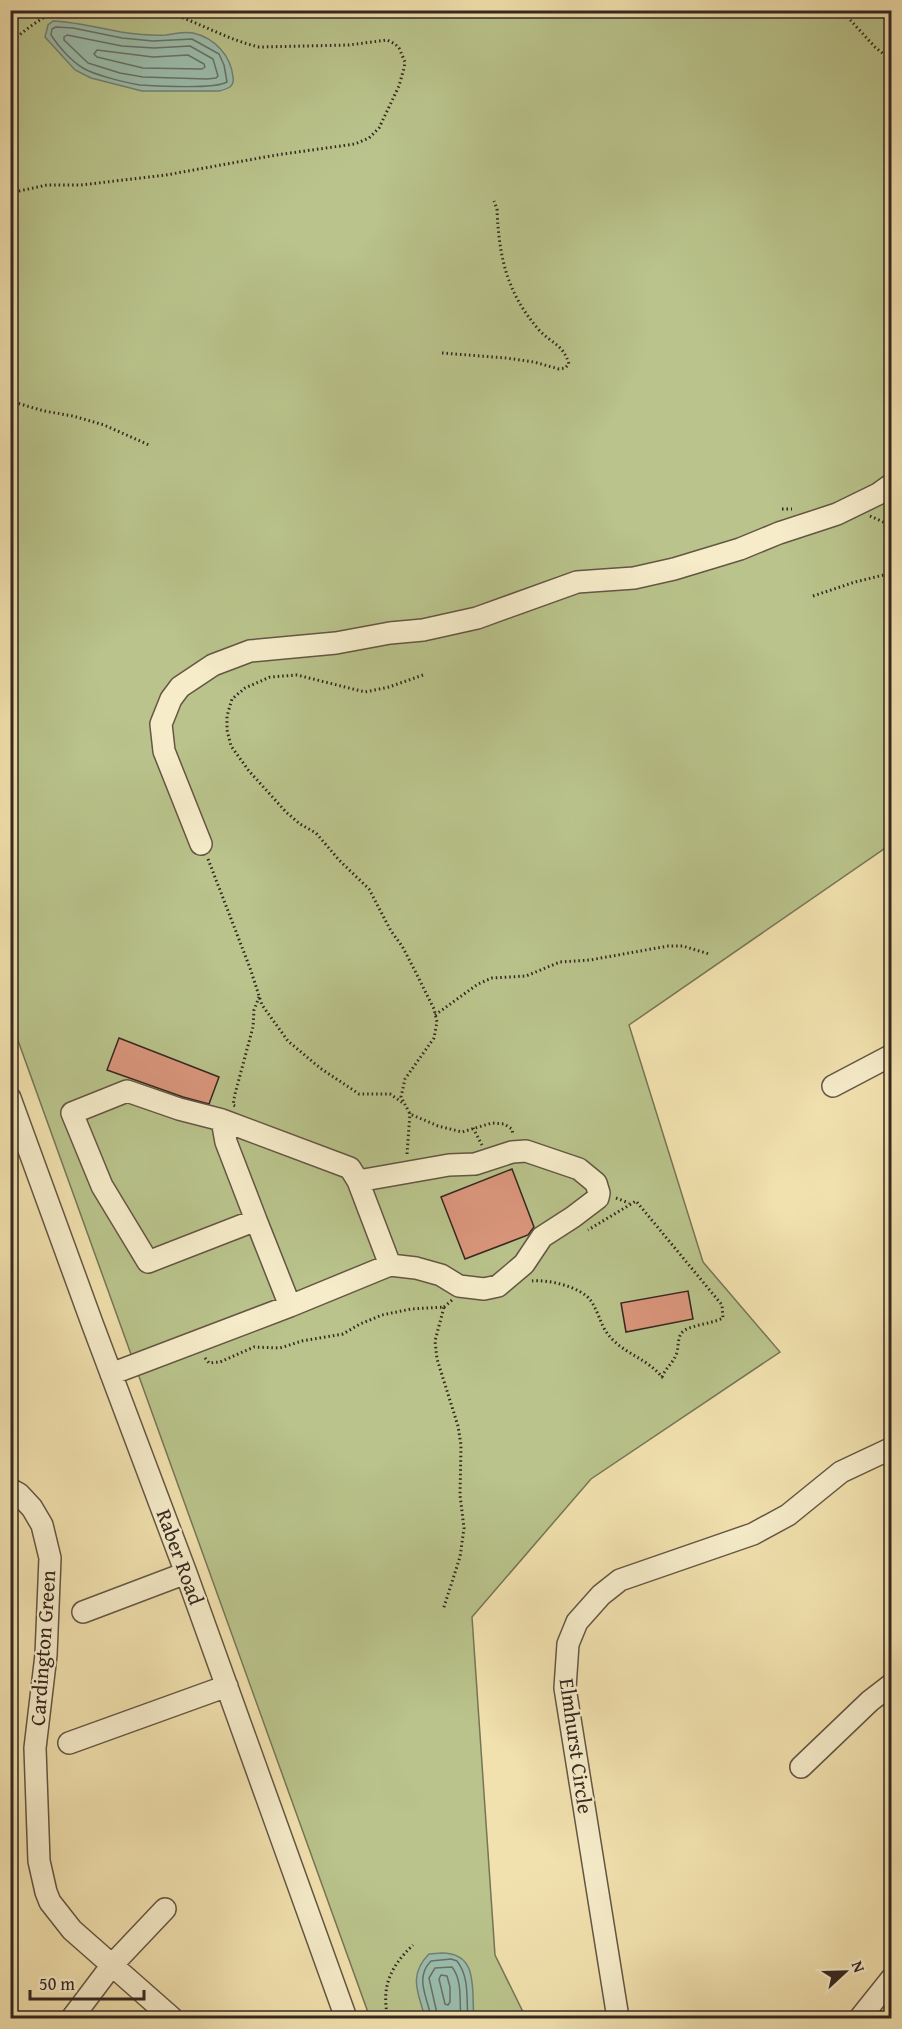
<svg xmlns="http://www.w3.org/2000/svg" width="902" height="2029" font-family="'Gentium Book Plus',serif">
  <style>
    .green { fill: #b9c38b; stroke: #777556; stroke-width: 1.5 }
    .water { fill: #9bbdad; stroke: #728175; stroke-width: 1.5 }
    .lines { fill: none; stroke-linecap: round; stroke-linejoin: round }
    .shore { stroke: #687266; stroke-width: 1.5 }
    .building { fill: #da967c; stroke: #352720; stroke-width: 1.5 }
    .minor-casing { stroke: #645644; stroke-width: 24 }
    .path { stroke: #352720; stroke-width: 3; stroke-dasharray: 1.5 3; stroke-linecap: butt }
    .minor { stroke: #f6ecca; stroke-width: 21 }
    .labels { text-anchor: middle; stroke-width: 4.5; stroke-linejoin: round; paint-order: stroke }
    .street-label { font-size: 21px; fill: #352720; stroke: #f6ecca }
  </style>
  <rect width="100%" height="100%" fill="#f1e1ae"/>
  <filter id="stains"><feTurbulence type="fractalNoise" baseFrequency=".00333" numOctaves="4"/><feColorMatrix values="0 0 0 0 .2 0 0 0 0 .09 0 0 0 0 .02 0 0 0 .5 -.17"/></filter>
  <radialGradient id="worn" r=".72"><stop offset=".6" stop-color="#630" stop-opacity="0"/><stop offset="1" stop-color="#630" stop-opacity=".3"/></radialGradient>
  <path class="green" d="M10,11h881v833l-262,181 74,237 77,90 -189,127 -119,138 23,338 31,63h-156l-359,-997z"/>
  <path class="water" d="M53,21c23,1 45,7 68,11 14,2 30,4 45,3 9,-1 18,-4 27,-2 22,5 38,23 40,44 2,10 -6,12 -14,14h-77l-51,-13 -16,-8 -30,-33 3,-12z
    M442,1953c38,0 29,39 32,65l-49,-1c-7,-24 -17,-42 4,-63z"/>
  <g class="lines">
    <path class="shore" d="M56,27l17,1 49,10 31,3 39,-2 27,15 5,11 3,17c-12,7 -70,4 -87,3 -13,-2 -46,-10 -57,-17 -12,-7 -25,-22 -32,-33l1,-6z
      M67,35l55,11 32,2 36,-2 23,13 5,17 -2,2 -9,1 -64,-2 -23,-4 -32,-10 -24,-23v-3z
      M97,50l56,7 35,-2 16,9 1,3 -3,2 -59,-1 -46,-11 -3,-3z
      M441,1975l6,1 3,11v15l-2,3 -3,-1 -6,-25z
      M431,2018c-3,-20 -17,-40 0,-57l20,-2 6,2c13,17 9,38 11,57
      M438,2018l-9,-40 6,-10 17,-1c11,14 7,35 9,51"/>
  </g>
  <path class="building" d="M119,1038l100,39 -10,27 -26,-7 -76,-27z
    M512,1169l22,58 -6,8 -63,24 -24,-62z
    M688,1291l5,28 -67,13 -5,-29z"/>
  <g class="lines">
    <g class="minor-casing">
      <path id="minor" d="M201,844l-37,-93 -3,-27 10,-25 9,-12 33,-22 37,-14 86,-8 54,-10 33,-3 54,-12 100,-36 57,-4 40,-9 66,-20 39,-16 58,-19 41,-20 14,-10
        M833,1086l59,-31
        M10,1098l82,225 94,250 160,445
        M222,1120l4,22 30,78
        M358,1181l91,-16 26,-1 37,-12 14,-1 53,18 17,14 3,10 -1,5 -25,19 -31,20 -18,27 -26,22 -14,3 -25,-3 -18,-11 -25,-7 -26,-3
        M111,1374l179,-68 100,-41 -32,-84 -8,-13 -128,-48 -43,-11 -52,-18 -55,22 30,73 46,76 108,-42 34,86
        M10,1489l9,5 13,14 10,17 8,33 -4,97 -11,93 4,113 7,31 4,10 22,28 100,88
        M83,1612l103,-39
        M69,1743l158,-57
        M801,1767l69,-66 22,-17
        M72,2018l40,-53 53,-56
        M618,2018l-53,-330 3,-44 9,-22 24,-27 19,-15 133,-46 35,-19 53,-43 51,-24
        M860,2018l32,-40"/>
    </g>
    <path class="path" d="M841,10l34,37 17,14
      M10,43c15,-13 32,-27 51,-33
      M10,193l37,-8h34l85,-10 110,-20 79,-11 14,-6 10,-10 20,-42 5,-18 1,-6 -6,-14 -4,-4 -8,-4 -38,5 -90,2c-35,-8 -65,-28 -100,-37
      M442,353l64,5 28,4 25,7 6,-1 4,-4c-6,-20 -17,-20 -30,-34 -32,-37 -40,-72 -42,-121l-3,-8
      M10,401l34,10 29,5 31,9 45,20
      M782,509h10
      M870,516l22,10
      M813,596l42,-14 37,-9
      M423,675l-34,12 -24,5 -68,-17 -27,2 -25,11 -13,11 -5,17v14l4,16 18,25 37,41 14,12 16,9 23,27 30,29 22,42 11,15 12,23 20,40 3,13 -3,16 -29,41 -4,18 9,17 28,12 24,6 30,-9 12,1 8,5 1,6
      M208,859l42,109 12,37 26,36 32,27 39,26h31l13,9
      M435,1015l43,-31 14,-6 34,-2 34,-14 30,-2 78,-14h15l26,8
      M235,1106l-2,-1 2,-11 18,-67 1,-17 5,-13
      M473,1128l9,17
      M407,1154l3,-41
      M616,1198l13,5
      M532,1281c15,-2 50,6 59,20 10,15 9,27 23,40 16,15 33,18 48,36 4,-10 12,-14 15,-25 2,-8 0,-17 8,-22 11,-6 26,-6 38,-12l-1,-13 -86,-104 -48,29
      M444,1307l8,-7
      M205,1358l4,5 11,-1 34,-15 26,1 22,-7 41,-7 17,-10 22,-9 29,-6 33,-2 -9,34 2,18 21,67 3,19 -1,50 4,33 -4,29 -17,53
      M388,2018c-7,-31 2,-51 25,-73"/>
    <use href="#minor" class="minor"/>
  </g>
  <g class="labels">
    <g class="street-label">
      <text transform="translate(180 1557) rotate(70)" y="7">Raber Road</text>
      <text transform="translate(43 1648) rotate(-86)" y="7">Cardington Green</text>
      <text transform="translate(576 1746) rotate(82)" y="7">Elmhurst Circle</text>
    </g>
  </g>
  <rect width="902" height="2029" fill="none" stroke="#f1e1ae" stroke-width="36"/>
  <rect x="12" y="12" width="878" height="2005" fill="none" stroke="#352720" stroke-width="3"/>
  <rect x="18" y="18" width="866" height="1993" fill="none" stroke="#352720" stroke-width="1.5"/>
  <g transform="translate(845 1972) rotate(68)" stroke="#f6ecca" stroke-width="4.5" paint-order="stroke">
  <path d="M0-4.5L10 22L0 15L-10 22Z" fill="#352720"/>
  <text y="-9" font-size="16" font-weight="bold" text-anchor="middle" fill="#352720">N</text>
  </g>
  <path d="M30 1990v9h114v-9" fill="none" stroke="#352720" stroke-width="3"/>
  <text x="39" y="1990" font-size="18" fill="#352720" stroke="#f6ecca" stroke-width="4.5" paint-order="stroke">50 m</text>
  <rect width="100%" height="100%" filter="url(#stains)"/>
  <rect width="100%" height="100%" fill="url(#worn)"/>
</svg>
